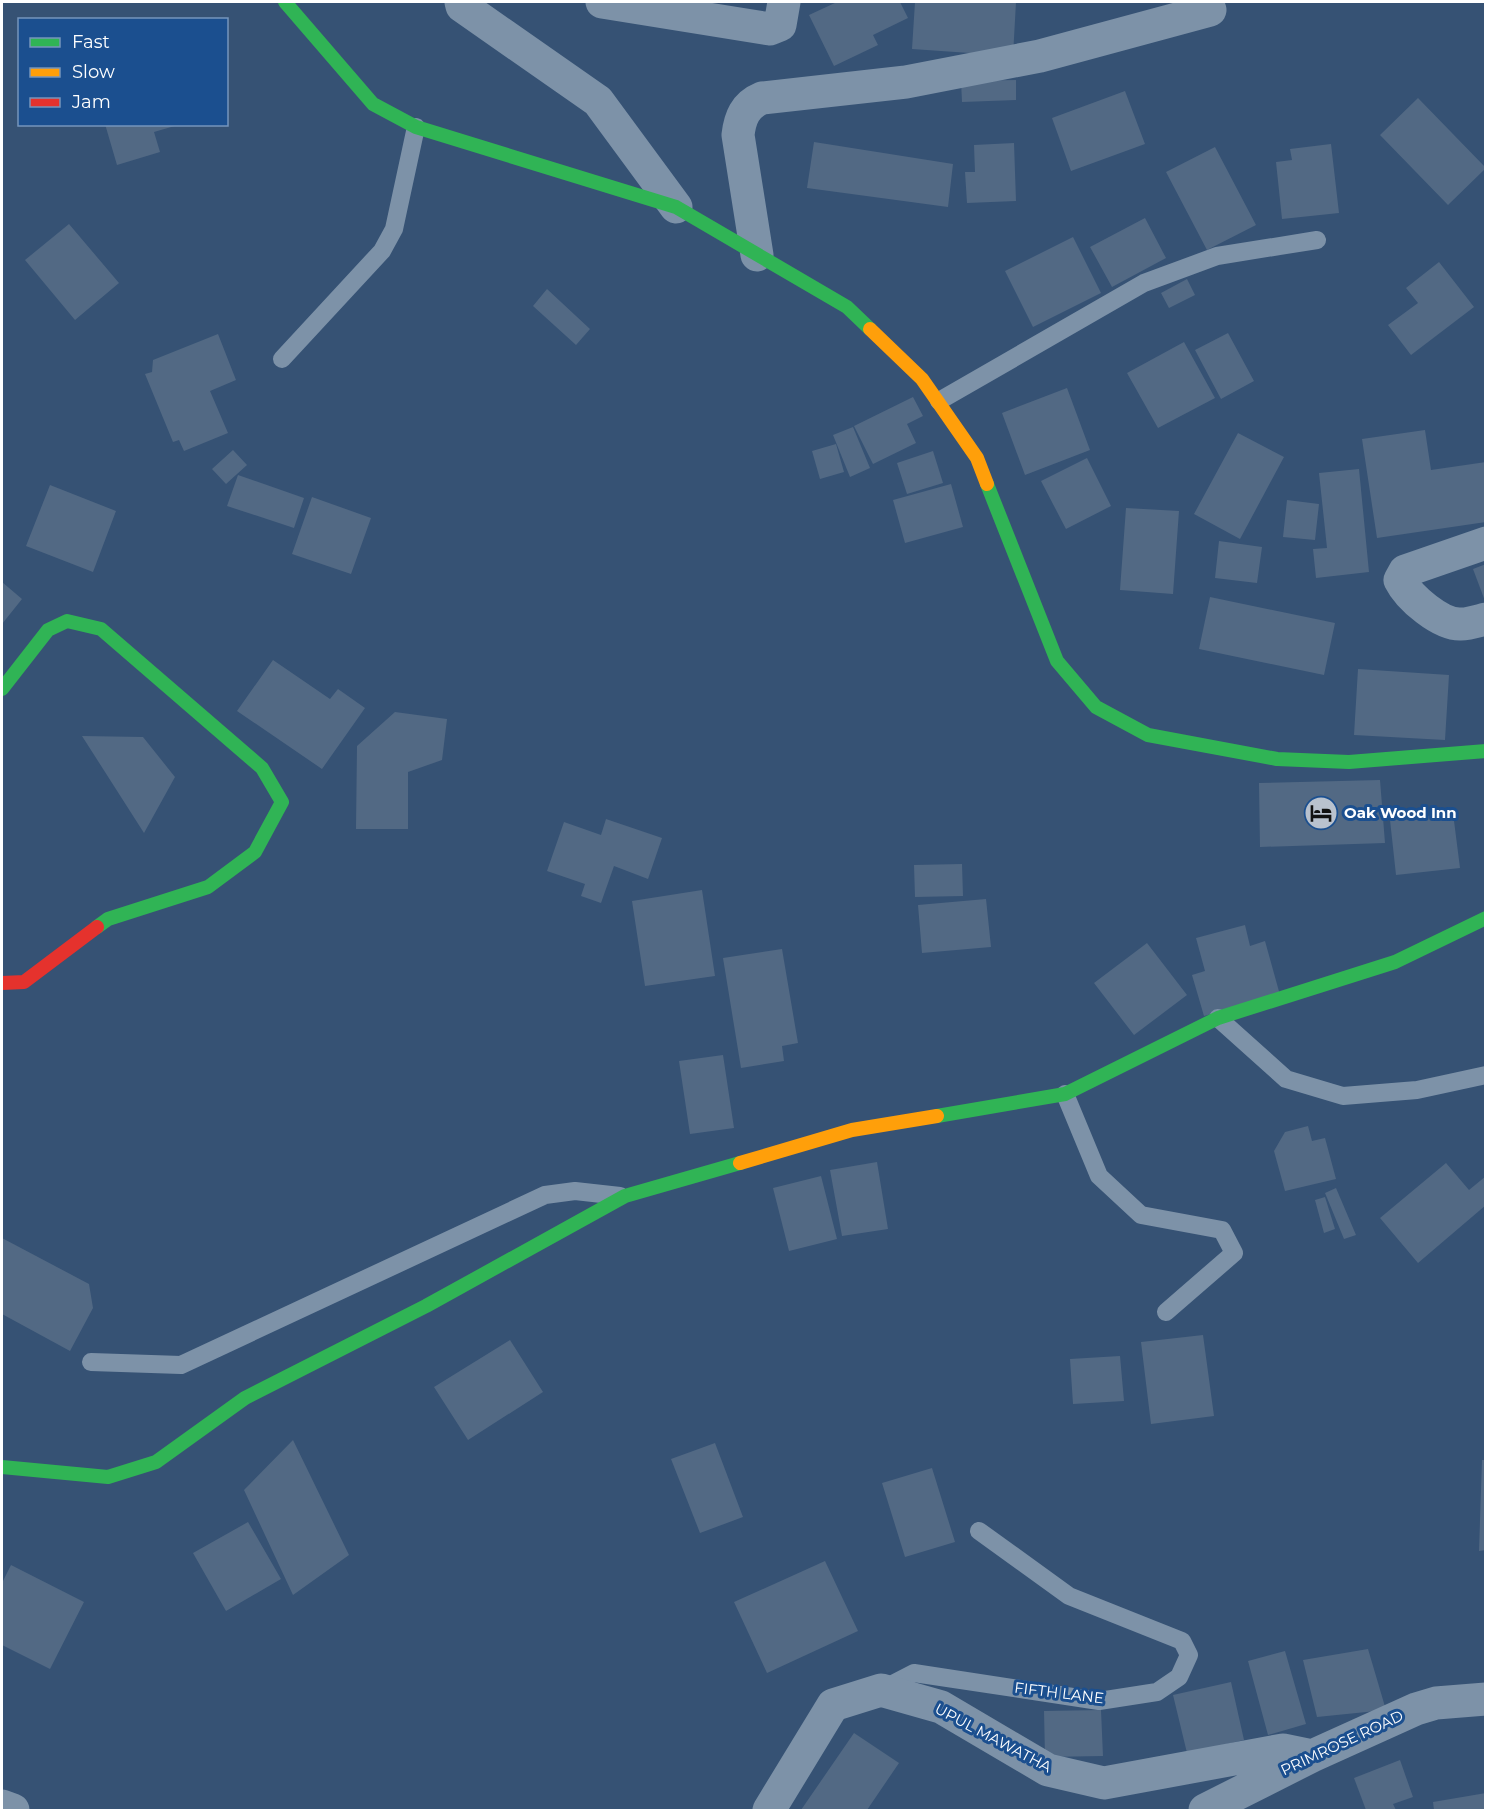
<svg xmlns="http://www.w3.org/2000/svg" width="1487" height="1812" font-family="Montserrat,sans-serif">
  <style>
    .building { fill: #526984 }
    .lines { fill: none; stroke-linecap: round; stroke-linejoin: round }
    .lane { stroke: #7d92a8; stroke-width: 18 }
    .street { stroke: #7d92a8; stroke-width: 33 }
    .fast { stroke: #30b455; stroke-width: 14 }
    .slow { stroke: #ff9f0a; stroke-width: 14 }
    .jam { stroke: #e5322d; stroke-width: 14 }
    .labels { text-anchor: middle; stroke-width: 6; stroke-linejoin: round; paint-order: stroke }
    .poi-label { font-size: 15px; font-weight: bold; fill: #fff; stroke: #1b4f8f; text-anchor: start }
    .street-label { font-size: 15px; fill: #fff; stroke: #1b4f8f }
  </style>
  <rect width="100%" height="100%" fill="#365274"/>
  <path class="building" d="M837,2h63l8,16 -35,17 5,10 -44,21 -25,-51z
    M915,2h101l-3,54 -101,-7z
    M1016,80v20l-54,2 -1,-21z
    M1125,91l20,53 -74,27 -19,-53z
    M1418,98l68,70 -38,37 -68,-70z
    M105,124h73v1l-24,7 6,20 -43,13z
    M814,142l139,22 -5,43 -141,-19z
    M1014,143l2,58 -49,2 -2,-31h10l-1,-27z
    M1331,144l8,69 -57,6 -6,-57 16,-2 -2,-11z
    M1215,147l41,78 -49,25 -41,-78z
    M1145,218l21,40 -54,29 -22,-40z
    M69,224l50,59 -44,37 -50,-60z
    M1073,237l28,56 -68,34 -28,-56z
    M1439,262l35,45 -63,48 -23,-30 30,-22 -12,-15z
    M1187,279l8,16 -26,13 -8,-15z
    M547,289l43,40 -14,16 -43,-39z
    M1228,333l26,48 -33,18 -26,-49z
    M218,334l18,46 -26,11 18,42 -44,18 -5,-11 -6,2 -28,-68 7,-2 1,-12z
    M1184,342l31,56 -57,30 -31,-55z
    M1067,388l23,62 -65,25 -23,-62z
    M913,397l10,19 -16,8 9,19 -43,21 -19,-38z
    M853,427l17,41 -20,9 -17,-42z
    M1425,430l6,40 55,-8v60l-109,16 -15,-99z
    M1238,433l46,24 -44,82 -46,-25z
    M836,444l8,28 -24,7 -8,-28z
    M233,450l14,15 -21,19 -14,-15z
    M933,451l10,32 -36,11 -10,-31z
    M1087,458l24,48 -45,23 -25,-48z
    M1359,469l10,103 -53,6 -3,-29 14,-1 -8,-75z
    M238,475l66,23 -10,30 -67,-22z
    M951,484l12,43 -58,16 -12,-43z
    M50,485l66,26 -23,61 -67,-26z
    M312,497l59,21 -20,56 -59,-20z
    M1287,500l32,4 -4,36 -32,-3z
    M1126,508l53,3 -6,83 -53,-4z
    M1219,541l43,6 -5,36 -42,-5z
    M1486,564v37h-1l-12,-32z
    M2,582l20,17 -20,25z
    M1210,597l125,26 -11,52 -125,-26z
    M273,660l57,39 8,-10 27,19 -43,61 -85,-58z
    M1358,669l91,6 -4,65 -91,-5z
    M395,712l52,7 -5,41 -34,12v57h-52l1,-83z
    M82,736l61,1 32,40 -31,56z
    M1380,780l5,63 -125,4 -1,-64z
    M1453,813l7,55 -64,7 -6,-55z
    M606,819l56,19 -14,41 -34,-13 -13,37 -20,-7 4,-12 -38,-13 17,-49 37,13z
    M962,864l1,32 -48,1 -1,-32z
    M702,890l13,86 -70,10 -13,-85z
    M986,899l5,48 -69,6 -4,-48z
    M1245,925l5,21 15,-5 15,54 -76,21 -12,-41 13,-4 -9,-33z
    M1147,943l40,52 -53,40 -40,-52z
    M782,949l16,94 -16,3 2,15 -43,7 -18,-110z
    M723,1055l11,73 -44,6 -11,-73z
    M1308,1126l4,15 13,-3 11,41 -51,12 -11,-40 11,-19z
    M877,1162l11,67 -46,7 -12,-66z
    M1446,1163l23,27 17,-14v29l-68,58 -38,-45z
    M821,1176l16,63 -48,12 -16,-63z
    M1336,1188l20,47 -12,4 -19,-46z
    M1325,1197l10,32 -11,4 -9,-33z
    M2,1238l87,46 4,24 -23,43 -68,-37z
    M1203,1335l11,81 -63,8 -10,-82z
    M510,1340l33,52 -75,48 -34,-53z
    M1120,1356l4,45 -51,3 -3,-45z
    M293,1440l56,115 -56,40 -49,-105z
    M715,1443l28,74 -43,16 -29,-74z
    M1482,1460h4v90l-7,1z
    M932,1468l23,74 -50,15 -23,-74z
    M248,1522l33,57 -55,32 -33,-58z
    M825,1561l33,70 -91,42 -33,-71z
    M11,1565l73,37 -34,67 -48,-24v-62z
    M1368,1649l18,61 -69,7 -14,-57z
    M1285,1651l21,73 -38,11 -20,-74z
    M1231,1682l13,58 -57,13 -14,-58z
    M1101,1710l2,46 -58,1 -1,-46z
    M854,1733l45,30 -32,47h-66z
    M1400,1760l13,37 -20,7 3,6h-30l-12,-32z
    M1486,1793v17h-52l-1,-8z"/>
  <g class="lines">
    <path class="lane" d="M282,359l100,-108 12,-22 22,-102
      M939,401l205,-118 73,-27 100,-16
      M1218,1018l68,61 57,17 74,-6 69,-15
      M1065,1094l34,82 42,39 81,15 12,23 -68,59
      M91,1362l90,3 364,-170 30,-4 45,5
      M883,1689l31,-16 185,28 58,-9 22,-15 10,-22 -7,-14 -113,-45 -90,-65"/>
    <path class="street" d="M461,2l1,4 136,95 78,106
      M602,2l168,27 10,-4 4,-23
      M757,255l-19,-120c2,-17 7,-30 24,-37l144,-16 134,-26 170,-46
      M1486,543l-81,28 -5,9c9,18 41,45 61,44 8,0 17,-3 25,-5
      M2,1806l11,4
      M769,1810l64,-105 48,-15 60,17 107,63 56,13 179,-33 29,6
      M1205,1810l107,-54 104,-47 20,-6 50,-4"/>
    <path class="fast" d="M285,2l88,102 43,23 260,80 171,100 23,22
      M987,484l70,177 39,46 52,28 129,24 72,3 137,-11
      M2,689l46,-59 19,-9 34,8 161,139 20,34 -27,50 -47,35 -100,32 -11,8
      M937,1116l128,-22 153,-76 177,-56 91,-44
      M2,1467l106,10 48,-15 89,-64 181,-92 199,-110 115,-33"/>
    <path class="slow" d="M870,329l52,50 55,79 10,26
      M740,1163l112,-33 85,-14"/>
    <path class="jam" d="M2,983l22,-1 73,-55"/>
  </g>
  <defs>
    <g id="hotel-disc" transform="scale(1.725)"><circle r="9.5" fill="#b9c2ce" stroke="#1b4f8f"/><path d="M-6-4.5h1.5V1H6V5H4.5V3h-9V5H-6ZM-4 0a1.8 1.8 0 1 1 3.6 0ZM.5 0V-2.5h3Q6-2.5 6 0Z" fill="#111"/></g>
  </defs>
  <g fill-rule="evenodd">
    <use href="#hotel-disc" x="1321" y="813"/>
  </g>
  <g class="labels">
    <g class="poi-label">
      <text x="1344" y="818">Oak Wood Inn</text>
    </g>
    <g class="street-label">
      <text transform="translate(1059 1693) rotate(7)" y="5">FIFTH LANE</text>
      <text transform="translate(993 1738) rotate(28)" y="5">UPUL MAWATHA</text>
      <text transform="translate(1342 1743) rotate(-25)" y="5">PRIMROSE ROAD</text>
    </g>
  </g>
  <rect width="1487" height="1812" fill="none" stroke="#ffffff" stroke-width="6"/>
  <rect x="18" y="18" width="210" height="108" fill="#1b4f8f" stroke="#7695bc" stroke-width="1.5"/>
  <rect x="30" y="38" width="30" height="9" fill="#30b455" stroke="#7695bc" stroke-width="1.5"/>
  <text x="72" y="48" font-size="18" fill="#ffffff">Fast</text>
  <rect x="30" y="68" width="30" height="9" fill="#ff9f0a" stroke="#7695bc" stroke-width="1.5"/>
  <text x="72" y="78" font-size="18" fill="#ffffff">Slow</text>
  <rect x="30" y="98" width="30" height="9" fill="#e5322d" stroke="#7695bc" stroke-width="1.5"/>
  <text x="72" y="108" font-size="18" fill="#ffffff">Jam</text>
</svg>
